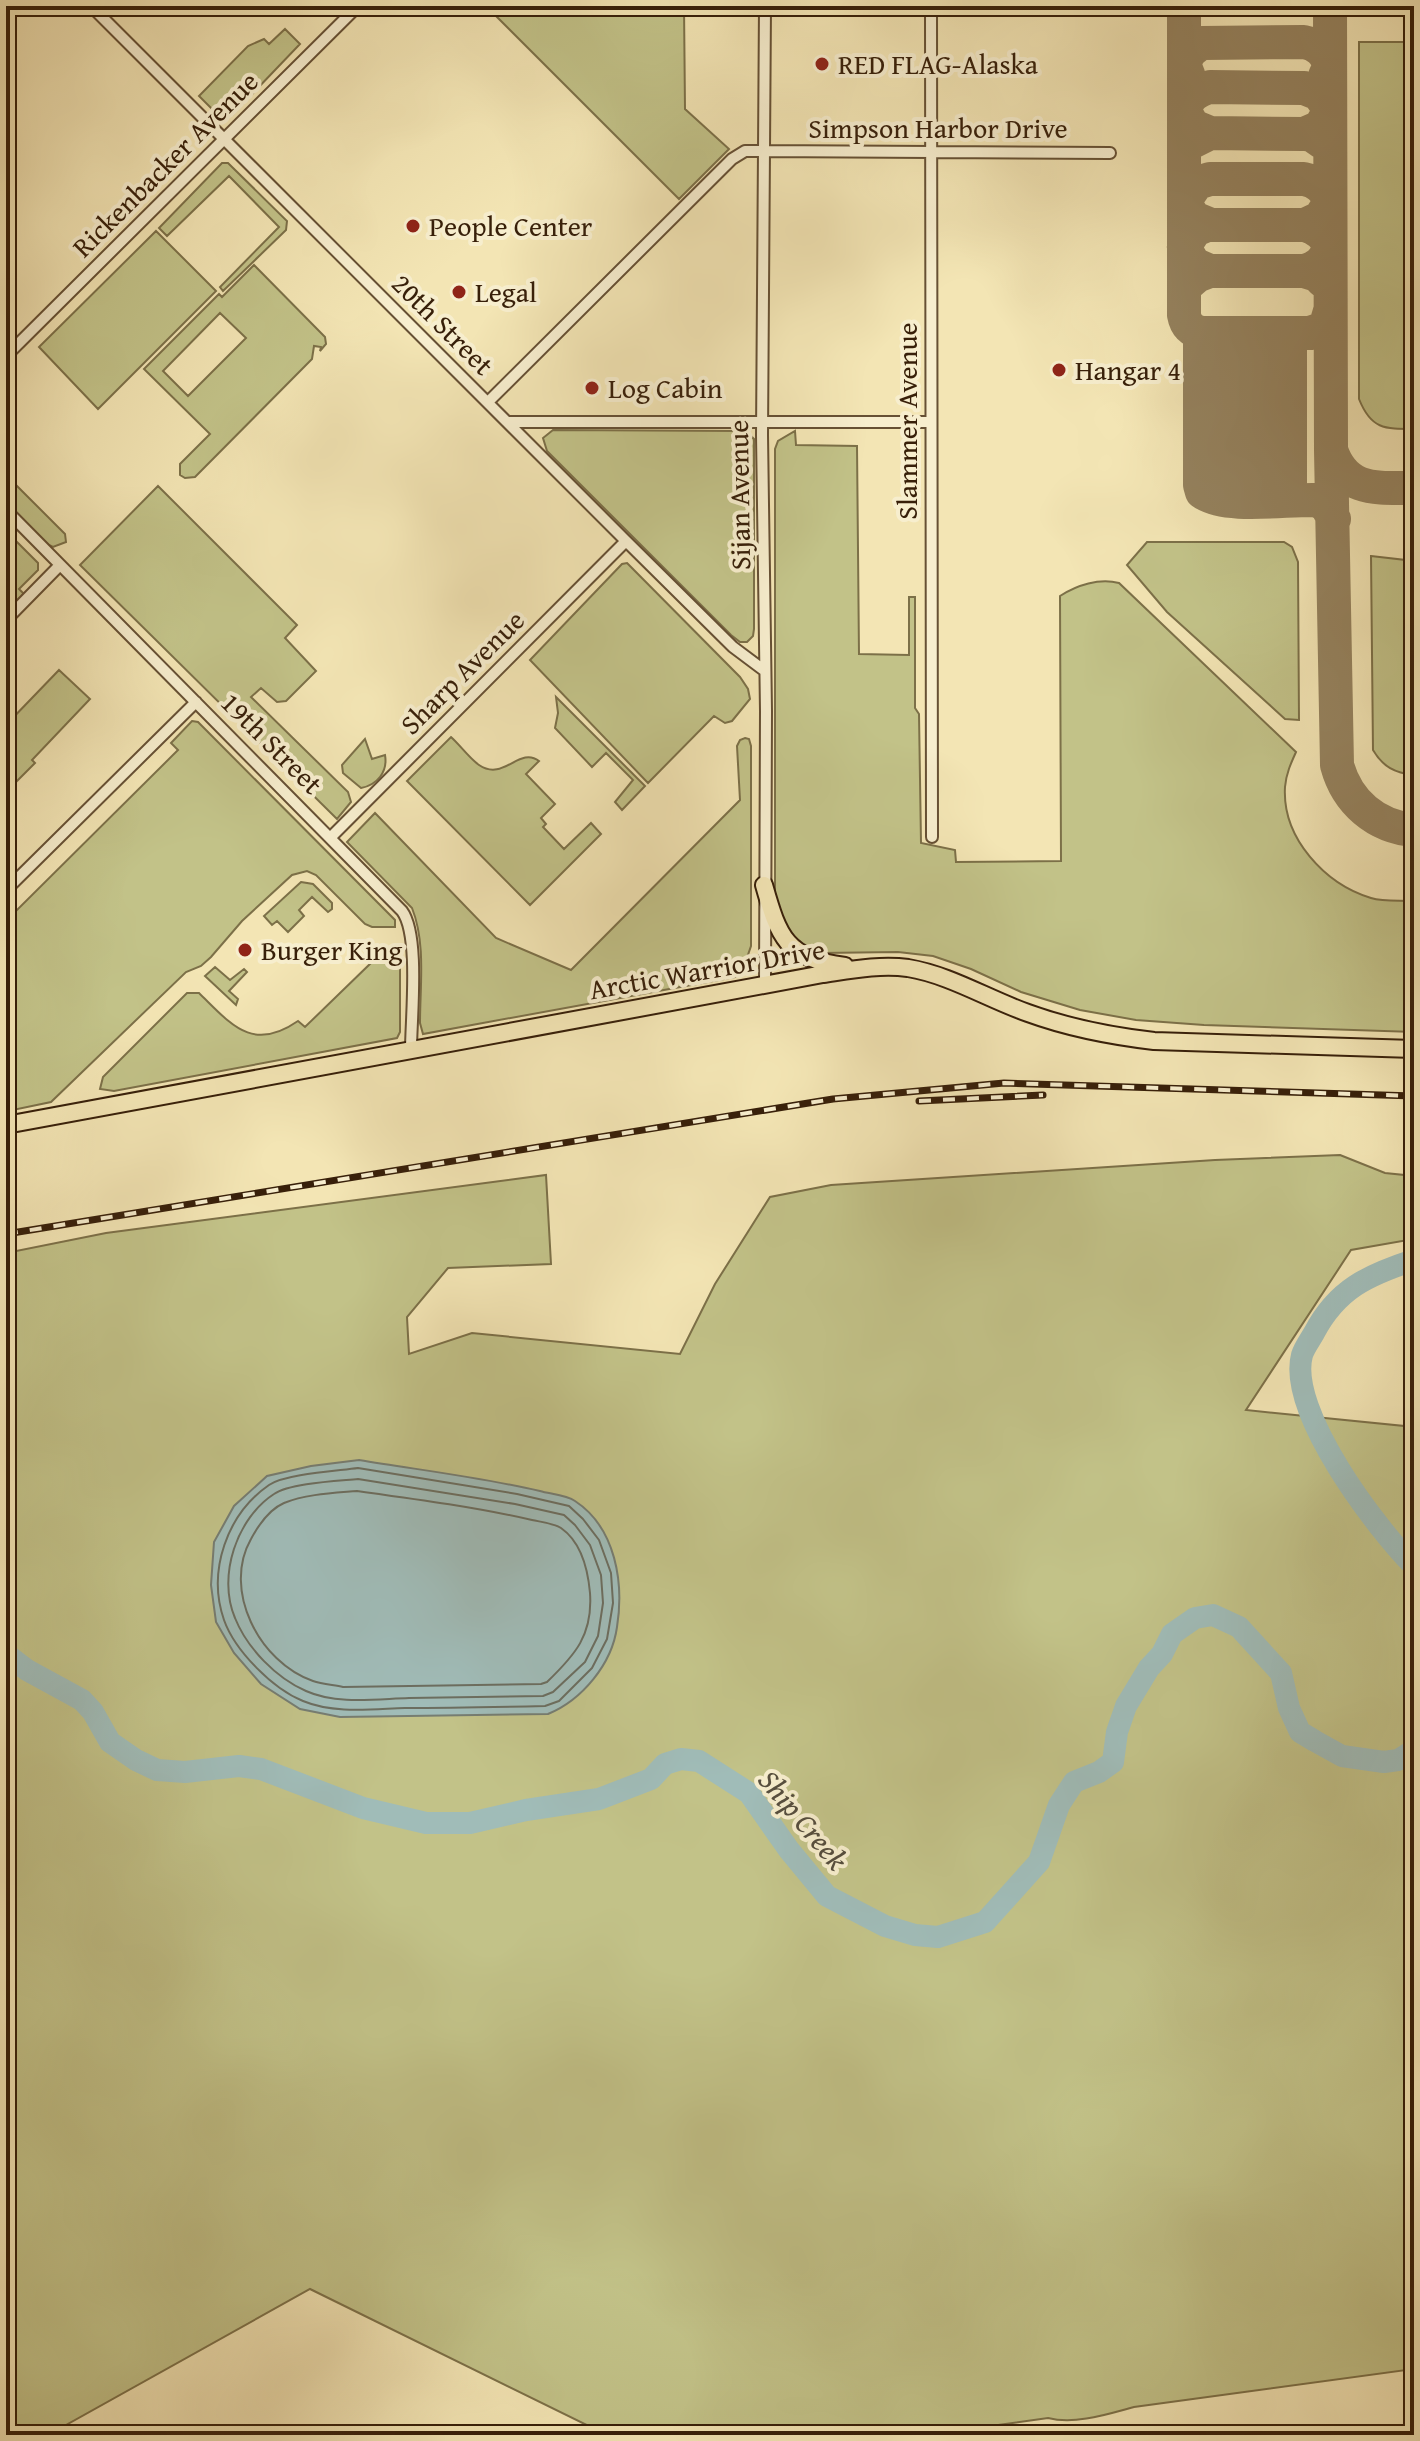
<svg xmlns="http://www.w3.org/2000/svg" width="1420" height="2441" font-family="'Gentium Book Plus',serif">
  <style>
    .green { fill: #c2c288; stroke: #7c7048; stroke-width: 2; fill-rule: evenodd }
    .water { fill: #a0bcb8; stroke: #767d72; stroke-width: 2 }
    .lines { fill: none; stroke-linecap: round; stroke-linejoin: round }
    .shore { stroke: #6c6e60; stroke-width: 2 }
    .river { stroke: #a0bcb8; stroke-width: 22 }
    .taxiway { stroke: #95825e; stroke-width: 34 }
    .minor-casing { stroke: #665034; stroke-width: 14 }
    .primary-casing { stroke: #371f09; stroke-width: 20 }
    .minor { stroke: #f7eece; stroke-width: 10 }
    .primary { stroke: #f3e5b4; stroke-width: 16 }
    .rail-casing { stroke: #371f09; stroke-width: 7 }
    .rail { stroke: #f7eece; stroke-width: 4; stroke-dasharray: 12; stroke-linecap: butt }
    .poi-dot { fill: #8f2418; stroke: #f7eece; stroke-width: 3 }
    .labels { text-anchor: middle; stroke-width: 8; stroke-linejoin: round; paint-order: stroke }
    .poi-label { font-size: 28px; fill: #371f09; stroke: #f7eece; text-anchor: start }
    .street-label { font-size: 28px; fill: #371f09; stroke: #f7eece }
    .water-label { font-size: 30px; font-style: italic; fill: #564e3e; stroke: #f7eece }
  </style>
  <rect width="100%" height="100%" fill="#f3e5b4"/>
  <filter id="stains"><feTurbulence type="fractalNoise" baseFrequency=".0025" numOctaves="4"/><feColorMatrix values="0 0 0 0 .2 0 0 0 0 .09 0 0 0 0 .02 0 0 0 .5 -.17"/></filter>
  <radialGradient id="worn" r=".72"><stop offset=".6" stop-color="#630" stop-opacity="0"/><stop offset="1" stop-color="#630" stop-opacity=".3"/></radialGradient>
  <path class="green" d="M486,6l7,2 2,-2h189l1,103 44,40 -50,50z
    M285,29l15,15 -68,71 -12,2 -21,-21 49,-50 16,-7 5,5z
    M1359,42h55v387c-30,0 -43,0 -55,-30z
    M222,163h6l59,58 -1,9 -63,61 -3,-4 59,-60 -50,-51 -62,60 -8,-8z
    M156,231l60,60 -118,118 -59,-62z
    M254,265l71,72 1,7 -6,7 1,-4 -7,-1 -2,13 -117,118 -10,1 -5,-3v-11l30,-30 -66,-65 75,-75 3,3zM220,313l26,25 -58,58 -25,-25z
    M553,430l188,1 6,1 7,7v190l-1,7 -6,6h-7l-9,-7 -184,-184 -4,-13z
    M795,431l1,14 61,1 2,208 50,1v-58h6v111l4,6 2,129 34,7 1,12 105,-1 -1,-265c17,-11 39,-18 59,-13l177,169c-5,11 -10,22 -11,35 -3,51 40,97 86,111 13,4 29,2 43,3v131l-210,-7 -68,-5 -56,-10 -59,-18 -50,-23 -38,-13 -35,-4 -77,1 -17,-6 -16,-13 -13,-32v-453l3,-8z
    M6,475l59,59 1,8 -13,5 -4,-2 -43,-43z
    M158,486l139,139 -12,13 31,33 -30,30 -9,1 -16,-14 -10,9 97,95 3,10 -14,17 -257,-254z
    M6,531l32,32v7l-19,19 5,5 -18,17z
    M1147,542h137l8,5 6,15 1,158 -14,-1 -118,-107 -40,-47z
    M1371,556l43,5v214c-19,-2 -31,-8 -41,-25z
    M627,563l113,114 8,12 2,10 -18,22 -7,2 -11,-7 -66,67 -118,-123 92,-96z
    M59,670l31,29 -58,61 3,3 -29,29v-67z
    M556,697l89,89 -23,24 -7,-8 18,-22 -27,-27 -14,14 -37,-39 3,-15z
    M192,721l6,1 197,198v7h-23l-7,-3 -49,-49 -9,-4 -15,4 -50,46 -31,36 -10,9 -15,6 -135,130 -38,8 -7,-7v-191l5,4 167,-166 -7,-7z
    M451,737c9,8 18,21 28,28 25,17 40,-19 60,-4l-13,13 29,30 -14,14 5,6 -3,3 21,22 27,-26 10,11 -71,71 -123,-124z
    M745,738l4,1 2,7v200l-9,26 -7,5 -312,57 -3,-11c0,-37 6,-80 -8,-115l-65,-66 28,-29 121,125 75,32 169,-170 -3,-54 3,-6z
    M365,739l7,20 13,-4c3,17 -8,30 -24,33l-18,-15 -1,-8z
    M301,882l12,2 19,19v6l-4,3 -16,-15 -13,13 5,6 -16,16 -11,-11 -5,4 -8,-9z
    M373,947h21l6,11v74l-3,6 -283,53 -14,-2 3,-12 84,-84h12c32,31 53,60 99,28l7,6 69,-67 -6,-9z
    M215,967l15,13 14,-11 3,3 -18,19 9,8 -2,6 -31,-29z
    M1340,1155l45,18 29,3v63l-63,11 -105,160 168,17v942l-280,38c-26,7 -59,18 -86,11l-122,17h-319l-297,-146 -262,146h-42v-1182l100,-20 440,-58 5,89 -103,4 -41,49 2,37 63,-21 208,21 35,-70 55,-87 61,-12 384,-25z"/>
  <path class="water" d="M359,1460c60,10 121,17 181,31 10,3 26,4 35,10 41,27 49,82 42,126 -5,37 -35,73 -69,87l-208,3 -40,-8 -39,-25 -27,-31 -18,-31 -5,-37 3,-43 20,-36 33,-30 44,-10z"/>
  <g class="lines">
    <path class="shore" d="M358,1468l159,26 52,12 14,13 16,21 12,33 2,30 -6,36 -15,29 -33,33 -14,5c-46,1 -93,2 -140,2 -33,1 -71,6 -102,-7 -30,-12 -68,-50 -79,-81 -17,-49 3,-106 45,-135 16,-11 68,-14 89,-17z
      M358,1479l157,25 49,11 11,10 15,20 11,30 2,28 -5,33 -13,26 -32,30 -10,4c-44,1 -89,1 -134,2 -33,1 -72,7 -103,-7 -30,-13 -59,-43 -71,-73 -18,-42 2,-100 39,-124 16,-11 64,-13 84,-15z
      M357,1491c58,8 118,16 175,29 9,2 21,3 29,8 20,14 27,42 29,65 3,42 -15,62 -43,89l-6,2 -198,3c-9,-2 -21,-3 -30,-6 -54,-19 -91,-91 -62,-142 7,-13 19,-30 33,-36 22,-9 50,-10 73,-12z"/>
    <path class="river" d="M1414,1260c-46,15 -77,29 -100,73 -4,7 -10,15 -12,22 -15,56 74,173 112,211
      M6,1654l21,16 55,30 11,12 17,30 26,18 21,10 28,2 54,-6 22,3 102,39 63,15h44l56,-13 73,-11 52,-20 14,-15 16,-5 18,2 50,32 40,57 38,46 58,30 30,9 23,2 47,-15 54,-60 20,-57 15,-23 25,-10 14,-10 4,-30 9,-26 23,-38 13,-14 10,-20 23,-16 18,-3 26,12 42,46 8,35 11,24 15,9 27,15 42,6 14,-2 16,-10"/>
    <path class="taxiway" d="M1184,6v309c2,11 8,16 18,18h108l15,-5 5,-17
      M1330,6l1,444c14,42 45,38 83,38
      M1188,74c-7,-14 1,-24 14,-31l102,-1c14,3 21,10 26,23l-5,11
      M1210,133l-17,-7 -9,-16c4,-13 12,-19 26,-23l94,1 15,6 11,16 -10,17 -16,7
      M1192,142l18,-9 94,1 8,1 10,7
      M1211,225l-17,-7 -10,-16 13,-19 13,-4h94c14,3 21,10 26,23l-10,16 -15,7
      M1210,271l-16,-7 -10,-17 11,-17 12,-5h98c12,3 20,10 25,22 -6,14 -11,20 -26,24
      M1190,282l7,-6 13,-5h94l13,4 6,6
      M1207,333l-7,9v143l2,7c23,17 84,7 114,8l10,5 8,14
      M1233,333l-3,11 1,139 5,10 18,7
      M1267,333l-7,7 2,141 5,12 16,7
      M1296,333l-6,7v146l2,8 4,6
      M1331,450l6,315c10,37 39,62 77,65"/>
    <g class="minor-casing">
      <path id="minor" d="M91,6l535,535 107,106 32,24
        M931,6l1,831
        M6,9l4,-3
        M6,356l352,-350
        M488,402l244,-243 13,-8 365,2
        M507,422h424
        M6,510l396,401c18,24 9,107 9,139
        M6,620l54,-55
        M331,837l295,-296
        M6,890l190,-188
        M765,984l1,-273 -4,-276 3,-429"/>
    </g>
    <g class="primary-casing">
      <path id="primary" d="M764,885c15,53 22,73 81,81
        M6,1125l817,-151c27,-4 57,-10 85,-6 42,7 80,31 120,45 41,15 83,23 126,28l260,8"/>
    </g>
    <use href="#minor" class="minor"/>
    <use href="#primary" class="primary"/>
    <g class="rail-casing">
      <path id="rail" d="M919,1101l124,-6
        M6,1234l827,-135 171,-16 410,13"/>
    </g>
    <use href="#rail" class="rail"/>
  </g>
  <g class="poi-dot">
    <circle cx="822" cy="64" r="8"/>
    <circle cx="413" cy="226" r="8"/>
    <circle cx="459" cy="292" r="8"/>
    <circle cx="1059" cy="370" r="8"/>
    <circle cx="592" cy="388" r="8"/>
    <circle cx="245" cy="950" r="8"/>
  </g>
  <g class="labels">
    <g class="poi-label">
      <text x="838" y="74">RED FLAG-Alaska</text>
      <text x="429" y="236">People Center</text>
      <text x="475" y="302">Legal</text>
      <text x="1075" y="380">Hangar 4</text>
      <text x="608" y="398">Log Cabin</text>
      <text x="261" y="960">Burger King</text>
    </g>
    <g class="street-label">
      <text x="938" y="138">Simpson Harbor Drive</text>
      <text transform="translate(165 164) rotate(-45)" y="10">Rickenbacker Avenue</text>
      <text transform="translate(443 324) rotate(45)" y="10">20th Street</text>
      <text transform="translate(907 421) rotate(-90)" y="10">Slammer Avenue</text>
      <text transform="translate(739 495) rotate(-91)" y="10">Sijan Avenue</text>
      <text transform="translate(462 672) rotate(-45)" y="10">Sharp Avenue</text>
      <text transform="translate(272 743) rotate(45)" y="10">19th Street</text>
      <text transform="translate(707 969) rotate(-10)" y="10">Arctic Warrior Drive</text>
    </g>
    <g class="water-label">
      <text transform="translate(803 1820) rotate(50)" y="10">Ship Creek</text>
    </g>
  </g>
  <rect width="1420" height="2441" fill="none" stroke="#f3e5b4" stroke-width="32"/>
  <rect x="8" y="8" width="1404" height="2425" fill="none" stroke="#371f09" stroke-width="4"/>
  <rect x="16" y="16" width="1388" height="2409" fill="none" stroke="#371f09" stroke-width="2"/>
  <rect width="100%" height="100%" filter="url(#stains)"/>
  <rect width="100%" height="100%" fill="url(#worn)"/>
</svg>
